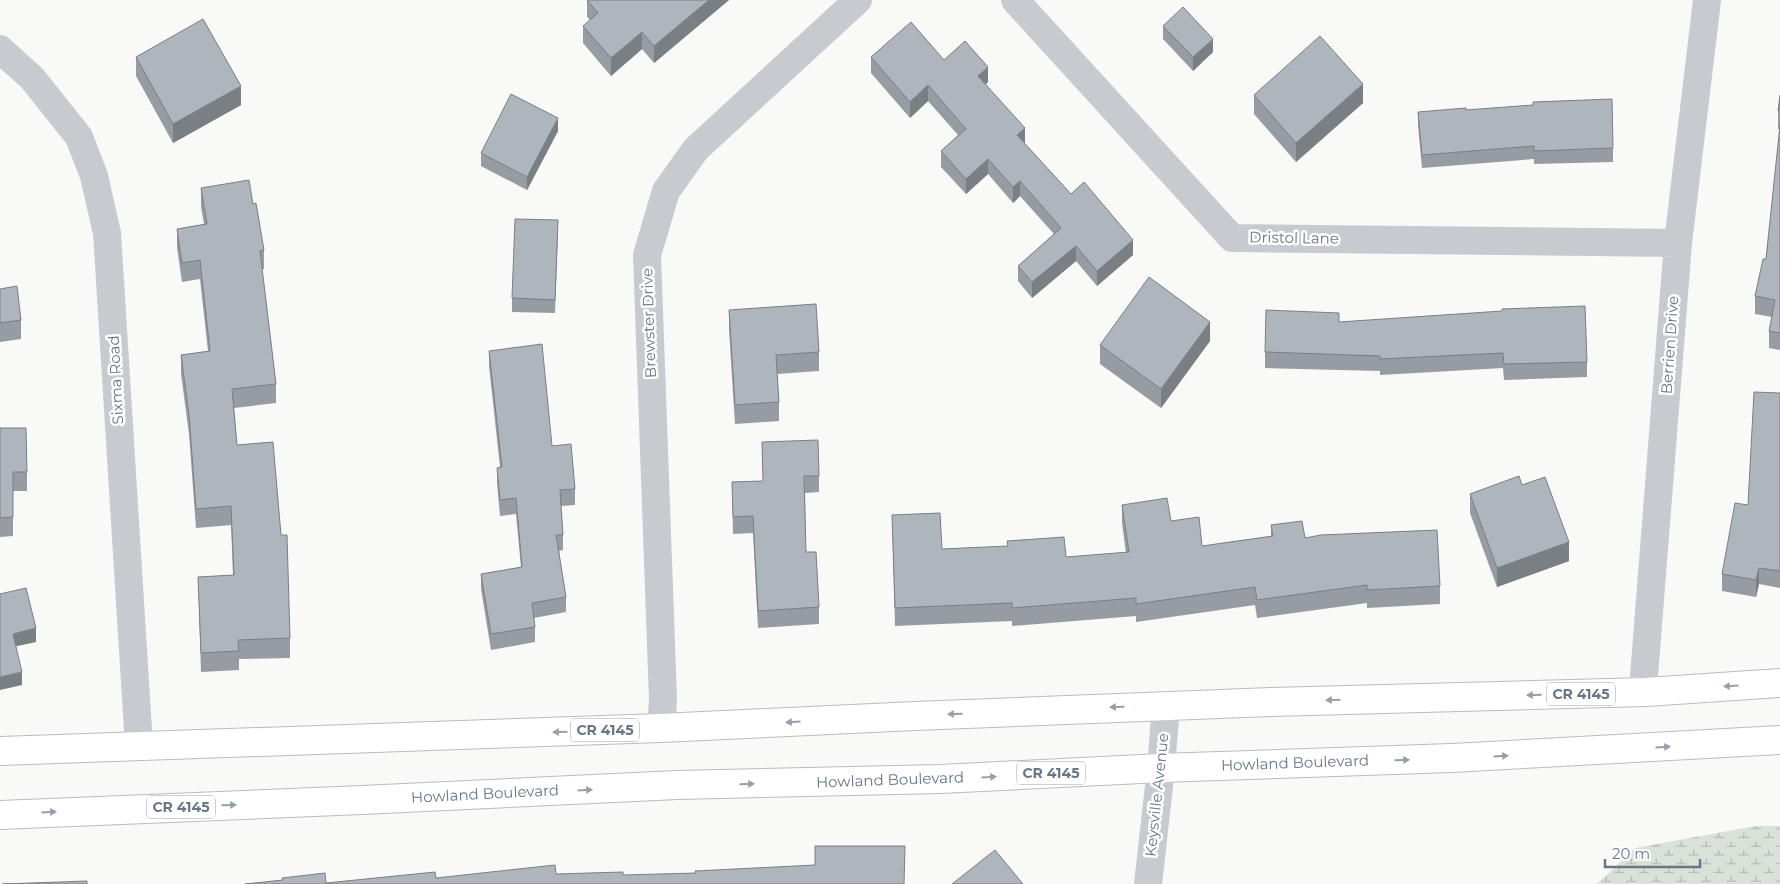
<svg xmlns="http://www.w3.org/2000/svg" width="1780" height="884" font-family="Montserrat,sans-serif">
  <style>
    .wetland { fill: url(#wetland-marsh) }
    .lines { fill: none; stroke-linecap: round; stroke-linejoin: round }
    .major-casing { stroke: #b8bcc0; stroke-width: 30 }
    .minor { stroke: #c7cace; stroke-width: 28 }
    .major { stroke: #fff; stroke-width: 28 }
    .wall { fill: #969ca2 }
    .shaded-wall { fill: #7a7f84 }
    .building { fill: #aeb5bc; stroke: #7a7f84 }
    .oneway { fill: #95a0ac }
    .labels { text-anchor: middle; stroke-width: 5; stroke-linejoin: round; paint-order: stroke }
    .shield { fill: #fff; stroke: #95a0ac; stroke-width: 1 }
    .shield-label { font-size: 14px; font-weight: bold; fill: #687788 }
    .street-label { font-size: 15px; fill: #687788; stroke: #fff }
  </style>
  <defs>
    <pattern id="wetland-marsh" width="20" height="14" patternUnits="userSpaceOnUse" patternTransform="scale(1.25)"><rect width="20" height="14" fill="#dae1d8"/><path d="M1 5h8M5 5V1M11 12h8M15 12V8" fill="none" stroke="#b5bbb5"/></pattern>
  </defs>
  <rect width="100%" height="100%" fill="#f9f9f7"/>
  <path class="wetland" d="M1755,826h25v58h-183l38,-36z"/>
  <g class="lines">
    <g class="major-casing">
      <path id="major" d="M0,751l661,-23 254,-12 356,-14 375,-10 134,-9
        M0,815l362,-15 315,-15 263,-6 221,-11 291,-10 328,-18"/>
    </g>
    <path class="minor" d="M1015,0l217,238 446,5
      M0,49l32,29 47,59 15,39 13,57 32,513
      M1646,692l-2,-16 34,-433 29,-243
      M661,728l2,-28 -16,-445 19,-64 30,-42 162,-149
      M1148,884l13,-116 5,-63"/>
    <use href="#major" class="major"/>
  </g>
  <path class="wall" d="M587,0h142l-75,63 -12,-14 -31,27 -28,-33v-17l7,-6 -3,-3z
    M1163,26l50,26 -20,19 -30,-32z
    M136,57l105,48 -68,38 -37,-67z
    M871,57l73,3 44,22 -2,2 39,60 46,50 62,61 -36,31 -21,-25 -44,37 -14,-17v-15l36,-32 -34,-38 -7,7 -25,-29 -22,20 -25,-27v-16l17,-16 -30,-34 -18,17 -39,-45z
    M1254,95l109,8 -67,59 -42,-48z
    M1780,95v255l-11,-2v-17l3,-14 -17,-3v-18l11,-37 14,-130h-2v-18z
    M1466,110l147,38v14l-79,2v-5l-112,9 -4,-43v-13z
    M558,131l-31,59 -46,-24v-13z
    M201,188l52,16 11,46v19h-2l14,115v19l-42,5 3,37 53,193v20l-51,1v11l-38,2 -3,-95 35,-2 -2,-50 -35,3 -7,-94 -8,-60v-19l27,-4 -8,-72 -18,3 -5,-34v-19l27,-5 -3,-17z
    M558,233l-3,80 -43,-1v-14z
    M0,289l21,31v19l-21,3z
    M729,310l90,42v19l-42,3 2,28v19l-44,3 -6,-95z
    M1339,322l248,40v15l-83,3 -1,-12 -123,7v-4l-115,-3v-16z
    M1210,341l-49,67 -61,-44v-19z
    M489,351l63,95 23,43v16l-14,1 2,29v15l-4,1 7,46v15l-32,6 1,9v15l-44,8 -10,-61v-15l40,-7 -5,-53 -16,2 -3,-33v-15l3,-1 -11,-101z
    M1780,393v195l-21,-4 -3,13 -34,-6v-17l26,-69z
    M0,428l27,44v19h-14v45l-13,1z
    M762,442l57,34v16l-14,1 1,59 13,55v17l-61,4 -5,-95 -20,1 -1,-52 31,-1z
    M1522,485l47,76 -72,26 -27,-74v-19z
    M1122,505l49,16 31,25 69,-10v-11l169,61v18l-73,4v-5l-110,15 -2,-13 -119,17v-6l-124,10v-5l-117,5 -3,-111 50,34 124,8 60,-4 -4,-30z"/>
  <path class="shaded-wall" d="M709,0h20l-75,63v-17z
    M642,32v17l-31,27v-18z
    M1213,39v13l-20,19v-14z
    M988,67v15l-10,9v-15z
    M1363,84v19l-67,59v-19z
    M928,85v16l-18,17v-16z
    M241,86v19l-68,38v-19z
    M558,118v13l-31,59v-13z
    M1025,128v15l-8,-8z
    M988,159v15l-22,20v-15z
    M1020,181v15l-7,7v-16z
    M1133,240v15l-36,31v-15z
    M1076,246v15l-44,37v-16z
    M1210,322v19l-49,67v-19z
    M1569,542v19l-72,26v-19z
    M1759,568v16l-3,13v-17z
    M36,628v14l-23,5v-13z
    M22,672v13l-22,5v-13z"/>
  <path class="building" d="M587,0h122l-55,46 -12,-14 -31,26 -28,-32 15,-13z
    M1183,7l30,32 -20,18 -30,-31z
    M203,19l38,67 -68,38 -37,-67z
    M911,22l33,38 21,-19 23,26 -10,9 47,52 -8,7 54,59 13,-12 49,58 -36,31 -21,-25 -44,36 -14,-16 43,-38 -41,-47 -7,6 -25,-28 -22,20 -25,-28 25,-22 -38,-44 -18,17 -39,-45z
    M1320,36l43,48 -67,59 -42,-48z
    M511,94l47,24 -31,59 -46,-24z
    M1780,95v17l-2,-1z
    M1612,99l1,49 -79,3v-5l-112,9 -4,-43 48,-4v2l67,-5v-3z
    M1780,125v208l-11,-2 6,-31 -20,-4 8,-37h3z
    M249,180l4,24 3,-1 8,47 -4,1 16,133 -44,5 5,56 36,-3 8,93h6l3,103 -52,2 1,11 -38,2 -3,-76 36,-2 -3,-69 -35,3 -7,-94 -8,-60 29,-4 -10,-91 -18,3 -5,-34 30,-5 -6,-36z
    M515,219l43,1 -3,80 -43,-2z
    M1149,277l61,45 -49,67 -61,-44z
    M17,286l4,34 -21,3v-34z
    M816,304l3,48 -43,3 3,47 -44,3 -6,-95z
    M1585,306l2,56 -83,2 -1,-11 -123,6v-3l-115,-4 1,-42 73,3v9l163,-11v-2z
    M542,344l10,102 19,-2 4,45 -15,1 3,45h-7l10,62 -34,6 3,24 -44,7 -10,-60 41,-7 -6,-69 -16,2 -3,-32 5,-1 -13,-116z
    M1754,392l26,1v178l-21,-3 -3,12 -34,-6 13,-71 13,2z
    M0,428h26l1,44h-14v45l-13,1z
    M818,440l1,36h-15l2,76h10l3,55 -61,4 -5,-95 -20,1 -1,-35 31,-1 -1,-39z
    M1519,476l3,9 23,-8 24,65 -72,26 -27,-74z
    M1167,498l4,23 28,-4 3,29 71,-10 -2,-11 31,-4 3,17 16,-3 116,-5 3,56 -73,4v-5l-110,15 -2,-13 -119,17v-6l-124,10v-5l-117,5 -3,-93 48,-2 2,36 66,-3 -1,-5 57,-4 2,20 63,-5 -7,-47z
    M26,588l10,40 -23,6 9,38 -22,5v-83z
    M815,846h90l-1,38h-659l38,-4 -1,-2 43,-5 1,10 109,-11 1,6 119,-13 1,9 67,-2v3l73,-2 -1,-2 120,-6z
    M995,850l28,34h-71z
    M87,881v3h-85z"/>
  <defs><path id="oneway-solid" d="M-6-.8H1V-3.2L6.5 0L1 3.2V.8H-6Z" transform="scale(1.25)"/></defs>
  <g class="oneway">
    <use href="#oneway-solid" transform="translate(1731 686) rotate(176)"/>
    <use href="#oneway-solid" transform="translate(1534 695) rotate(179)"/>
    <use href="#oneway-solid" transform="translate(1333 700) rotate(178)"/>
    <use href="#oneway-solid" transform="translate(1117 707) rotate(178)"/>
    <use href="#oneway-solid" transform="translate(955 714) rotate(178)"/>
    <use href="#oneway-solid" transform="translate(793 722) rotate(177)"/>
    <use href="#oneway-solid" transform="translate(560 732) rotate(178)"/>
    <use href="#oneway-solid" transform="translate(1663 747) rotate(-3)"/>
    <use href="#oneway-solid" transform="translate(1501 756) rotate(-3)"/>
    <use href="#oneway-solid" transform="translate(1402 760) rotate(-2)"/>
    <use href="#oneway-solid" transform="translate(989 777) rotate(-3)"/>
    <use href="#oneway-solid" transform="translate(747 784) rotate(-1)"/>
    <use href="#oneway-solid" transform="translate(585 790) rotate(-3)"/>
    <use href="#oneway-solid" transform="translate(229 805) rotate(-2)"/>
    <use href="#oneway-solid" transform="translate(49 812) rotate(-3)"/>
  </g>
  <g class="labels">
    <g class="shield">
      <rect x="1547" y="682.5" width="68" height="23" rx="4"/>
      <rect x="571" y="718.5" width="68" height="23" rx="4"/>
      <rect x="1017" y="761.5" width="68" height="23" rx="4"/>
      <rect x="147" y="795.5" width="68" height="23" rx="4"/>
    </g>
    <g class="shield-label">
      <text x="1581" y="699">CR 4145</text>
      <text x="605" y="735">CR 4145</text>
      <text x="1051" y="778">CR 4145</text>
      <text x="181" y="812">CR 4145</text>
    </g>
    <g class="street-label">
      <text transform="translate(1294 238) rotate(1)" y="5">Dristol Lane</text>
      <text transform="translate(649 323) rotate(-92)" y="5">Brewster Drive</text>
      <text transform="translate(1670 345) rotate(-86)" y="5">Berrien Drive</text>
      <text transform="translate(116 380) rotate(-93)" y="5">Sixma Road</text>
      <text transform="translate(1295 763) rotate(-2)" y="5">Howland Boulevard</text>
      <text transform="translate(890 780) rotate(-2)" y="5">Howland Boulevard</text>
      <text transform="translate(485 794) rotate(-3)" y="5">Howland Boulevard</text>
      <text transform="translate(1157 795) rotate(-84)" y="5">Keysville Avenue</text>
    </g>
  </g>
  <path d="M1605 859v8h95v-8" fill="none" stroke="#687788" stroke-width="2.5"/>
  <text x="1612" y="859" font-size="15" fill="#687788" stroke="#ffffff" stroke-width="4" paint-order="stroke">20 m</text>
</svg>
